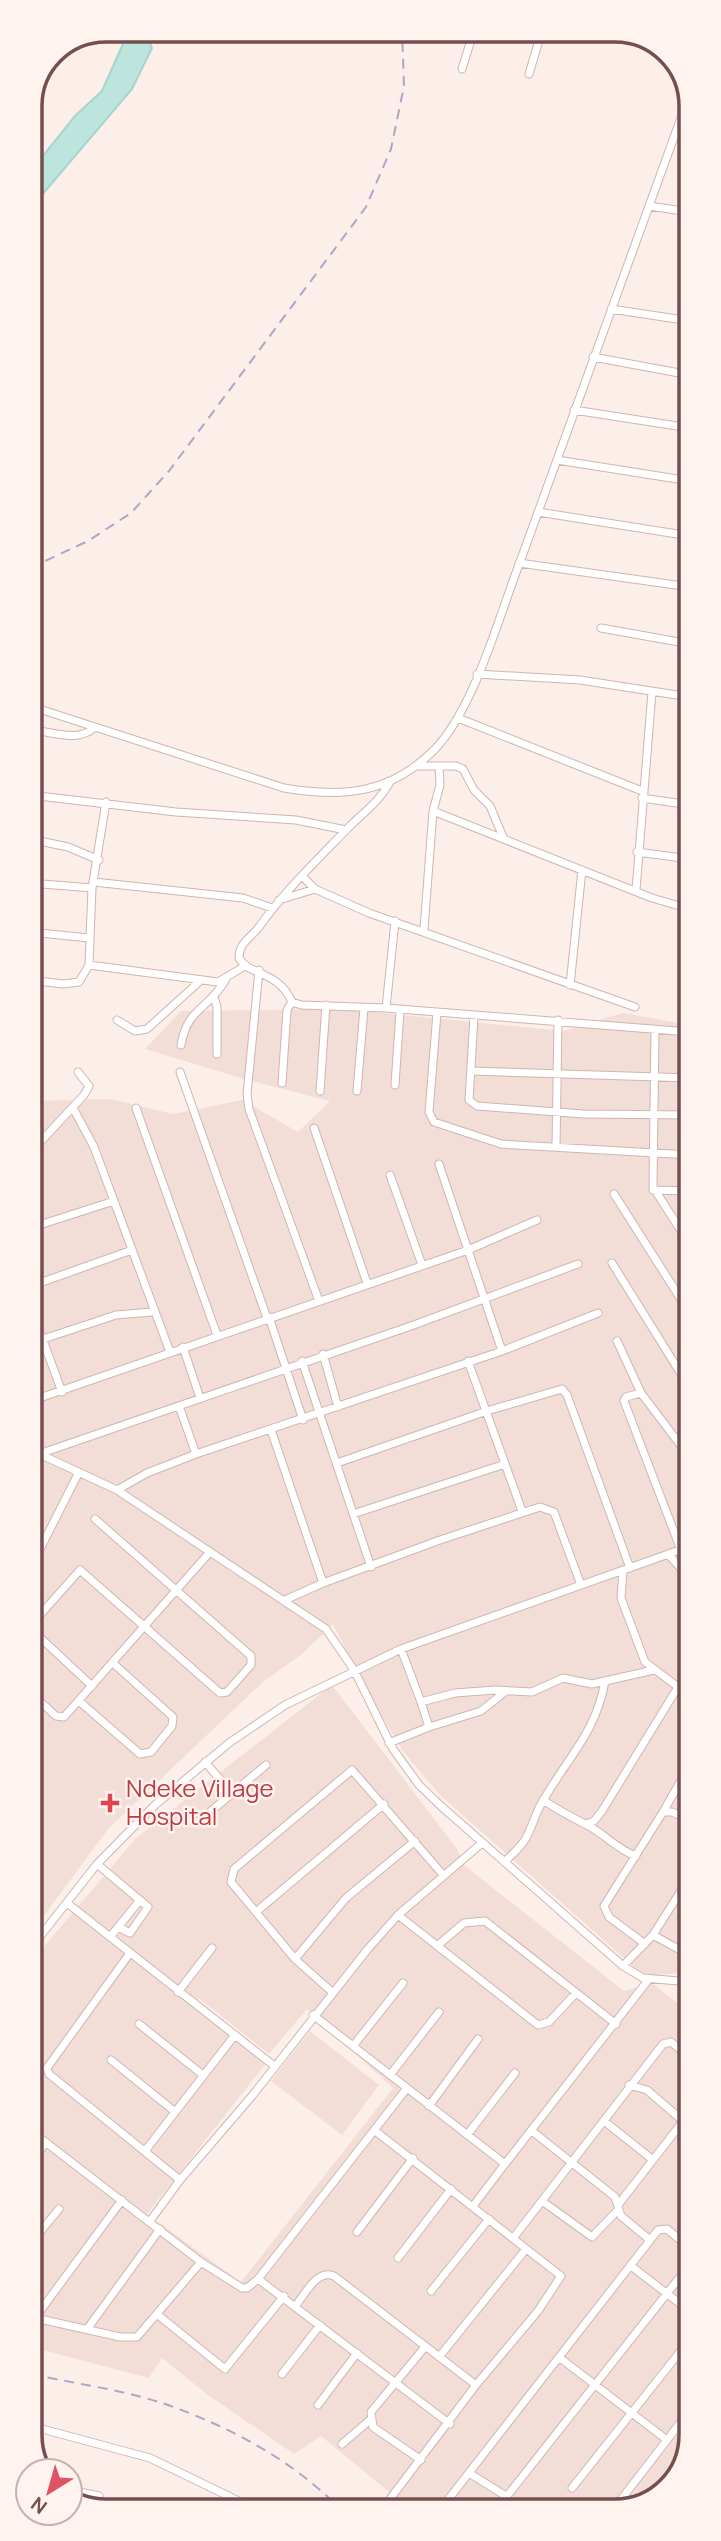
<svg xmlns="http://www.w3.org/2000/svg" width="721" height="2541" font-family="Manrope,sans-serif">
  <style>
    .residential { fill: #f3ded7; fill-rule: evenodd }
    .water { fill: #bde5de; stroke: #a4d6ce; stroke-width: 2 }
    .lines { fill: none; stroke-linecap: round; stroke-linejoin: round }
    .minor-casing { stroke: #cfb5b1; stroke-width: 9 }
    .minor { stroke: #fff; stroke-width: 7 }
    .rail { stroke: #ada7c6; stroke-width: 2; stroke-dasharray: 10 7; stroke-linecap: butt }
    .health-dot { fill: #e0444e; stroke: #fef3ef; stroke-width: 2.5 }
    .labels { text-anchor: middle; stroke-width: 5; stroke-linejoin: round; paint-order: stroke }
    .health-label { font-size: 24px; fill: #be3a42; stroke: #fef3ef; text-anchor: start }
    .rim { fill: none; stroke: #754f4d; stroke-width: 3.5 }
  </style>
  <rect width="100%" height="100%" fill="#fceee9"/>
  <path class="residential" d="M342,1009l221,22 60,-18 67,12 1,947 -47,4 -205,-182 -36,-43 -34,-56 -36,-71 -32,31 -37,26 -155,147 -78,105 -1,-832 80,-2 63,15 69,-14 56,32 32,-31 -86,-22 -99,-30 36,-38z
    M332,1685l125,164 8,17 159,125 28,-8 39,31v422l-16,46 -44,28h-220l-90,-74 -27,18 -86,-59 -46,-37 -13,20 -118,-31v-385l105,-124zM199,1998l70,56 38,-45 86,79 -152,194 -94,-68 120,-152 -73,-58z
    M310,2031l69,54 -37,50 -71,-54z"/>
  <path class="water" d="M122,30h22l8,18 -20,41 -102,120v-37l45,-56 27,-25 21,-47z"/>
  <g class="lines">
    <g class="minor-casing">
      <path id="minor" d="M623,30l43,20
        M462,69l12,-39
        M529,74l13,-44
        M649,206l41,6
        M611,309l79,12
        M593,357l97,18
        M574,410l116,18
        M557,460l133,21
        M538,512l152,24
        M519,563l171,24
        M601,628l89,16
        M477,674l103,6 110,17
        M30,706l254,82c59,10 107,6 151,-39 40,-42 64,-133 85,-187 58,-156 113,-313 170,-469
        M458,718l184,73
        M30,730c22,1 47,13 64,-2
        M416,766h40l7,3 11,21 16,16 13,31
        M390,782c-13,23 -27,30 -44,48 -30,31 -62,62 -87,97 -8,11 -20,15 -20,31 10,18 39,12 53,44l9,3 85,3 304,24
        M30,795l146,17 120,8 50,10
        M642,798l48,7
        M433,811l219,87 38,11
        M30,839l38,8 31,13
        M637,852l53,7
        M303,877l12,12 54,24 266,94
        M94,882l149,16 29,10
        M30,883l62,5 14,-86
        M636,890l16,-198
        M279,900l36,-11
        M424,929l9,-118 7,-26 -1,-19
        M30,932l59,6
        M89,965l129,17 27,-16
        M259,970l-12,124 2,15 70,192
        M30,980l33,4 16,-2 10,-17 3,-77
        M570,985l12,-115
        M214,997l3,10v47
        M386,1008l9,-87
        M437,1013l-8,99 5,10 67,22 189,11
        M474,1016l-5,84 8,6 106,8 107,1
        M117,1020l18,11 12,-2 52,-47
        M655,1030l-2,157 37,58
        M181,1045c7,-39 27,-34 45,-66
        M471,1071l219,7
        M180,1072l87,246
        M282,1083l5,-73 5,-8
        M395,1085l5,-74
        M320,1091l6,-86
        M357,1091l7,-83
        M73,1108l21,39 76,205
        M136,1108l81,227
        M314,1128l53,155
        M556,1147l2,-127
        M30,1153l54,-58 5,-9 -11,-14
        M439,1164l63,187
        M390,1175l32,90
        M653,1190l37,1
        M614,1194l77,121
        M30,1228l84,-27
        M612,1263l79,127
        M31,1286l101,-36
        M31,1308l31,84
        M269,1317l34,103
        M617,1341l24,52 50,66
        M31,1343l85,-28 36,-3
        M183,1347l17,51
        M323,1354l15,53
        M302,1361l69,206
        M468,1361l54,150
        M641,1393l-15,4 -2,4 57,149
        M31,1401l437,-151 69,-30
        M179,1406l17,48
        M271,1430l52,153
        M31,1450l86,40 209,139 28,41 39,79 26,36 23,22 181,159 20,12 48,4
        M39,1454l372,-128 167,-62
        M337,1463l150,-52 75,-22 5,6 63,173
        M117,1490l30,-17 49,-19 306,-103 96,-38
        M353,1514l152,-50
        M668,1554l23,26
        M31,1567l48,-95
        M623,1571l-2,27 24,64 33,25 13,5
        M285,1600l38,-17 117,-43 100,-33 14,5 27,73
        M31,1625l49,-55 140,123 7,-1 24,-27v-9l-156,-137
        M31,1629l61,57
        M401,1649l20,53 34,-9 40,-3 37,2 31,-14 29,6 13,-3
        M31,1693l25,23 8,1 146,-165
        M79,1701l61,53 11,-2 21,-26 1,-9 -59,-53
        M421,1702l8,25 52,-16 25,-20
        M389,1743l40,-16
        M205,1762l28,32
        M543,1800c15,10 30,18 44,25 18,9 29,24 49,31
        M663,1812l28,-49
        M198,1822l68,-57
        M586,1824l8,-3 8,-10 76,-124
        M504,1862c8,-7 17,-15 22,-24 7,-13 10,-27 18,-39 25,-43 52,-67 61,-118l49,-11
        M97,1864l51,43 -18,26 -12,-6
        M67,1903l206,162
        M256,1912l128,-108
        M398,1915l140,110 11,-3 26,-28
        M653,1935l38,21
        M110,1937l30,-37
        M645,1944l-36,-27 -5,-11 59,-94h9l19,9
        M437,1946l27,-23 21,-2 131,103
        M31,1948l66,-84 58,-59 74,-62 56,-38 116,-56 290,-103
        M130,1953l-83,115 2,6 131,106
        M295,1959l51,-61 69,-57
        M623,1966l30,-31 38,-60
        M178,1992l34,-44
        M332,1992l-37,-33 -64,-77 3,-13 118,-99 92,106
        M313,2015l192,149 144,-185
        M139,2024l64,51
        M353,2046l50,-63
        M111,2060l63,51
        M390,2075l49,-63
        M629,2085l18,5 36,31
        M429,2106l49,-67
        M604,2121l49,39
        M374,2130l187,146 -23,35 -62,74 -89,118v7
        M31,2131l170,131 41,26h5l11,-9 149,-191
        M532,2131l83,66 6,19 29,24
        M467,2135l48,-62
        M145,2151l90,-116
        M31,2163l15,-21
        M542,2201l50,36 26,-27
        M618,2205l73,-94
        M473,2206l32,-42
        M150,2221l30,-41 72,-84 115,-146 31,-35 84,-72
        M357,2232l56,-74
        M514,2237l149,-193 8,-2 20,16
        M31,2243l28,-34
        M398,2258l53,-69
        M631,2266l60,46
        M258,2279l192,145
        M431,2291l58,-72
        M296,2305c10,-12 21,-36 38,-29l142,109
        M158,2315l67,54 59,-73
        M31,2317l89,20h17l64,-75
        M35,2318l87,-118
        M88,2328l72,-99
        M439,2357l87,-108
        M560,2358l107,82
        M282,2374l38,-49
        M318,2405l39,-52
        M31,2426l119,32 107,52
        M342,2444l28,-24
        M421,2460l-48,-33 -2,-15 54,-65
        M469,2473l37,23
        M572,2488l119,-150
        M70,2490l29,6
        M440,2510l218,-280 9,-1 24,20
        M496,2510l195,-247
        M613,2510l78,-101"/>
    </g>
    <use href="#minor" class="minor"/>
    <path class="rail" d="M30,568l58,-27 43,-28 38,-42 197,-264 25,-58 13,-63 -2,-56
      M31,2374c45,10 94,16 137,31 64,23 126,56 173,105"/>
  </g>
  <path class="health-dot" d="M106.5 1792.5h7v7h7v7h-7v7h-7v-7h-7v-7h7z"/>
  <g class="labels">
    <g class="health-label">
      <text x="126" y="1797">Ndeke Village<tspan x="126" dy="28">Hospital</tspan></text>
    </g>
  </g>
  <path d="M0 0H721V2541H0ZM106 42H615A64 64 0 0 1 679 106V2435A64 64 0 0 1 615 2499H106A64 64 0 0 1 42 2435V106A64 64 0 0 1 106 42Z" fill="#fef3ef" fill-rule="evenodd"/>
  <path class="rim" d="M106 42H615A64 64 0 0 1 679 106V2435A64 64 0 0 1 615 2499H106A64 64 0 0 1 42 2435V106A64 64 0 0 1 106 42Z"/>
  <g transform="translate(49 2492) rotate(217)"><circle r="33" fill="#fef3ef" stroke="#c7b1ae" stroke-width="2"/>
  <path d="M0-5L12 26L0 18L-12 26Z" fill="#df5462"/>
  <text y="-10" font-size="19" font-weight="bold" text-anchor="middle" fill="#754f4d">N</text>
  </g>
</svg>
